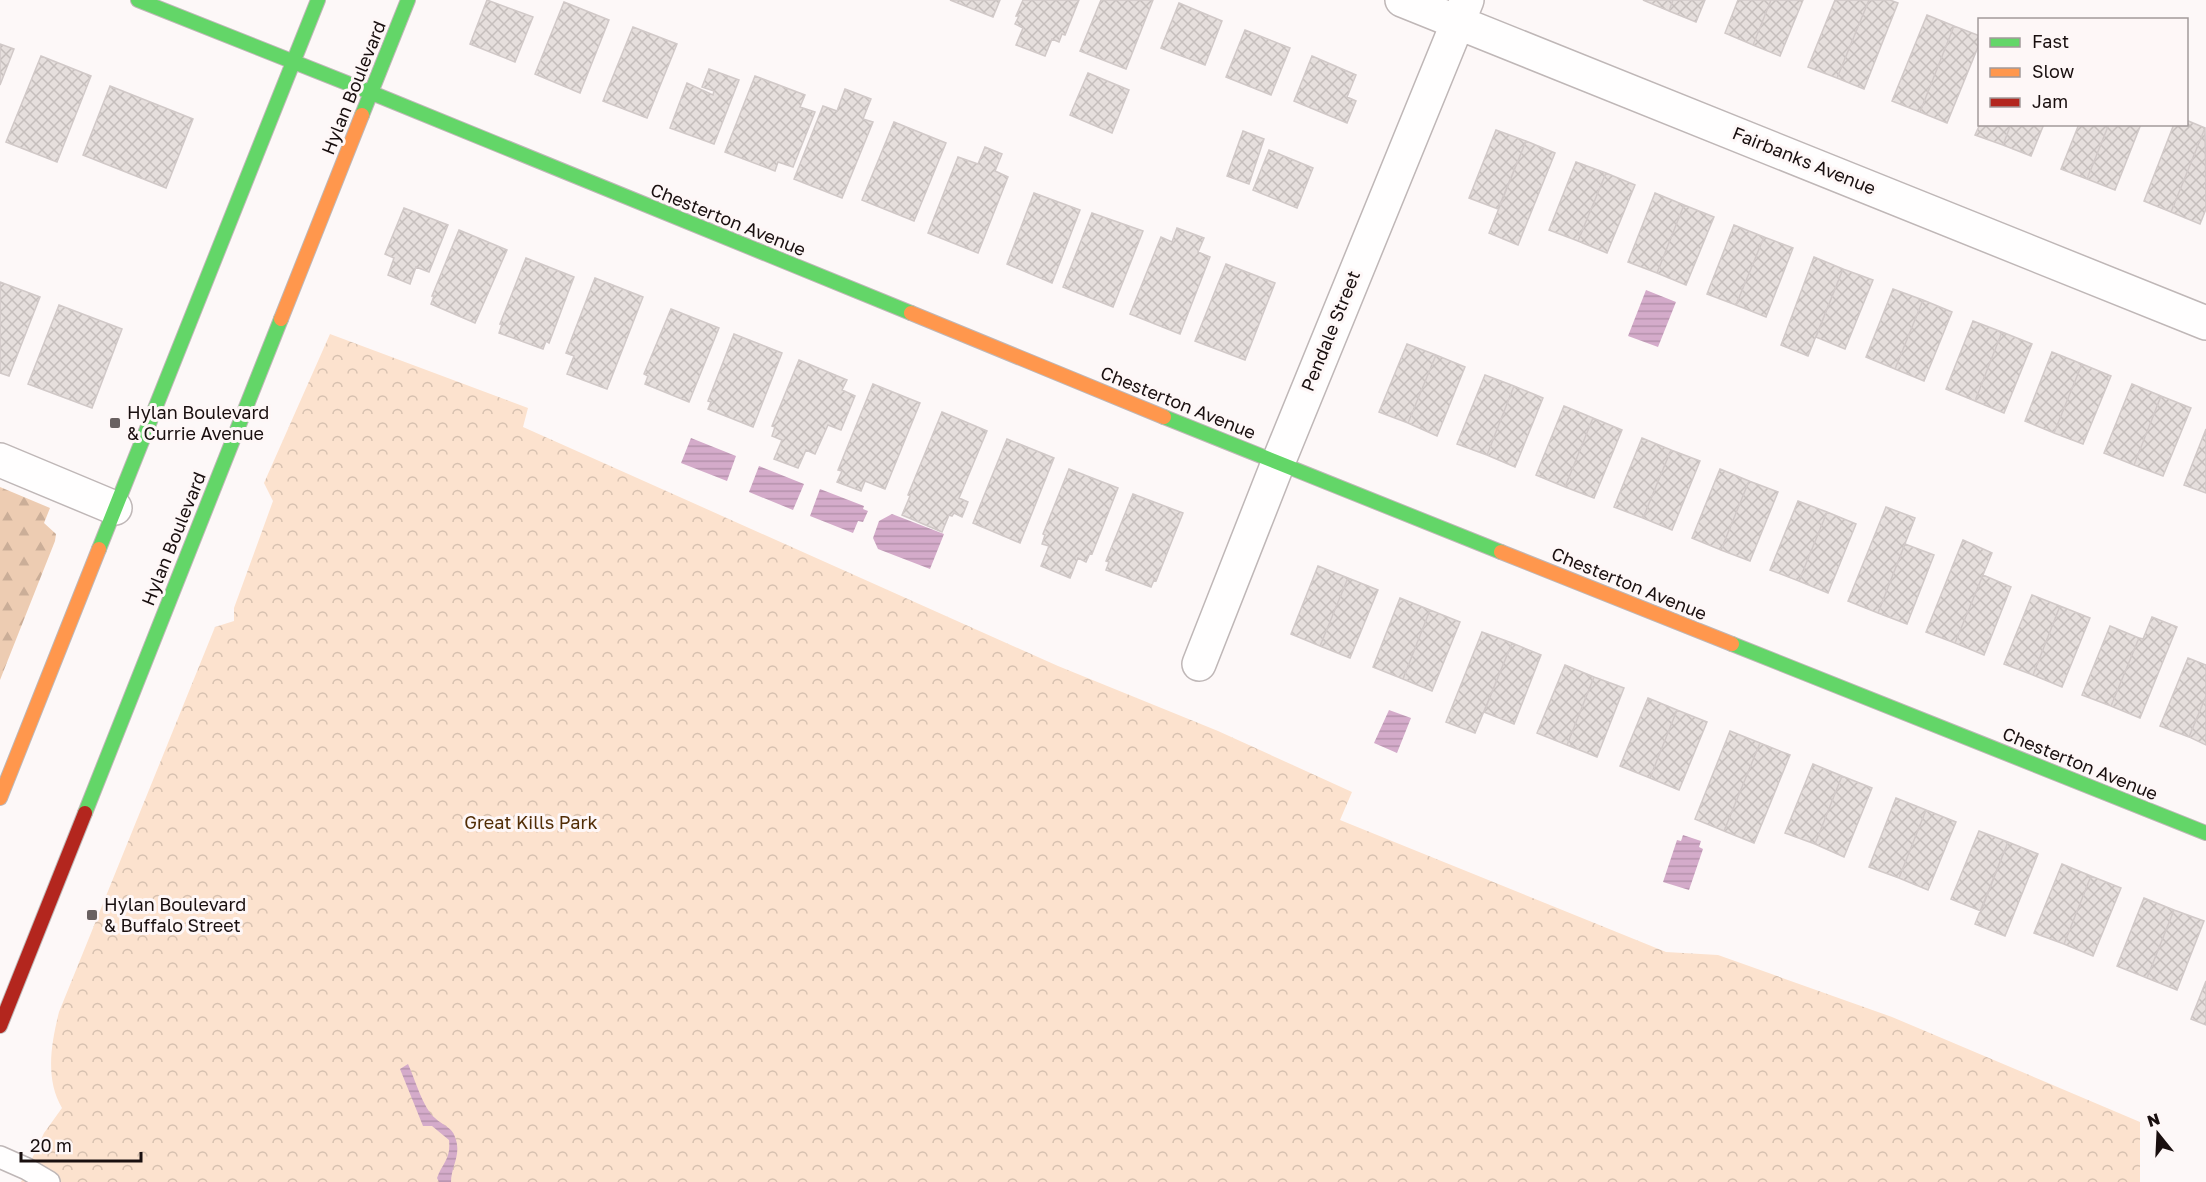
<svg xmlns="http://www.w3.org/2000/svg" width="2206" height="1182" font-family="'Golos Text',sans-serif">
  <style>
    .forest { fill: url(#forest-firs) }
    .park { fill: url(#park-crowns) }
    .water { fill: url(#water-rules) }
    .building { fill: url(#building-cross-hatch); stroke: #d1c9c8; stroke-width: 1.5 }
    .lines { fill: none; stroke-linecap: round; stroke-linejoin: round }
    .lane-casing { stroke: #bfb7b7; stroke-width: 24 }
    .street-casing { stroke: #bfb7b7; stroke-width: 36 }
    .fast-casing { stroke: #bfb7b7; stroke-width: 16 }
    .slow-casing { stroke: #bfb7b7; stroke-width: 16 }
    .jam-casing { stroke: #bfb7b7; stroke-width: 16 }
    .lane { stroke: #fffefe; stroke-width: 21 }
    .street { stroke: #fffefe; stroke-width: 33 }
    .fast { stroke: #63d668; stroke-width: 14 }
    .slow { stroke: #ff974d; stroke-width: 14 }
    .jam { stroke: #b3261e; stroke-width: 14 }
    .poi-dot { fill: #696161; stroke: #fef7f7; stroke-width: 2 }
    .labels { text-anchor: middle; stroke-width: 6; stroke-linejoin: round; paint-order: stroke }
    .street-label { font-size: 18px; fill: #190f0f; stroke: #fef7f7 }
    .poi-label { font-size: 18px; fill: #190f0f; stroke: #fef7f7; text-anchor: start }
    .park-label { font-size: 18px; fill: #512d06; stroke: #fef7f7 }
  </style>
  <defs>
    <pattern id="forest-firs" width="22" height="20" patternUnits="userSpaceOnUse" patternTransform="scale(1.5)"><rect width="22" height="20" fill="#edccb2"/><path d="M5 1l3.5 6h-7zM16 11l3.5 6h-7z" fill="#cbae98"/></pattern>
    <pattern id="park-crowns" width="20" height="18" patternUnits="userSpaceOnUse" patternTransform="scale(1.5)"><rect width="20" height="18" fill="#fce2ce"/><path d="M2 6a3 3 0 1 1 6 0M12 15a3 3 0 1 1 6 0" fill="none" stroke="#d7c1b0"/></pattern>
    <pattern id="water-rules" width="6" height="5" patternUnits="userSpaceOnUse" patternTransform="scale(1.5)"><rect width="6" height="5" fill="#d4abca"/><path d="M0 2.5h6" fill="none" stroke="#b592ac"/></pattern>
    <pattern id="building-cross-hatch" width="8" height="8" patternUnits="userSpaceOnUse" patternTransform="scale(1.5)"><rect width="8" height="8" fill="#e6dfdd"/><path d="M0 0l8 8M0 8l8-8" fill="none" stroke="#c5bebc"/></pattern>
  </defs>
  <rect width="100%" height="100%" fill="#fdf8f8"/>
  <path class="forest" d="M0,487l50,21 -6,15 12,11 -1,7 -55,139z"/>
  <path class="park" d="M330,334l198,74 -5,19 535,239 160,65 134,61 -12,28 326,132 52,3 174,62 248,105v60h-2119l23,-49 18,-25c-17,-29 -11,-64 -3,-96l156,-385 19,-6v-13l39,-107 -9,-18z"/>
  <path class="water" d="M1646,290l30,12 -18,45 -30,-11z
    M691,438l45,18 -9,25 -46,-18z
    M759,466l45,18 -11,26 -44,-18z
    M820,489l44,17 -1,3 5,2 -5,11 -5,-1 -5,12 -43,-17z
    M892,514l52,20 -14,35 -52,-20 -5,-11 6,-17z
    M1389,710l22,8 -14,35 -23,-10z
    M1683,835l18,6 -2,6 4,2 -14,41 -26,-8 14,-42 4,1z
    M408,1064c7,15 15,44 27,54 7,7 17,9 20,19 7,18 -4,29 -4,45h-12l-2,-4c6,-16 14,-19 12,-38l-17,-14h-9l-23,-57z"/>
  <path class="building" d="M487,0l46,17 -18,45 -45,-18z
    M950,0h50l-7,17z
    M1023,0h56l-14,35 -3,-1 -3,8 -7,-3 -7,17 -29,-11 7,-17 -8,-4 4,-8h-3z
    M1101,0h52l-27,69 -46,-18z
    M1643,0h30l-4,11z
    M1673,0h32l-9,22 -27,-11z
    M1738,0h33l-18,45 -28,-12z
    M1771,0h32l-23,56 -27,-11z
    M1835,0h34l-32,78 -29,-11z
    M1869,0h21l8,3 -34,86 -27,-11z
    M564,2l45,18 -29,73 -45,-19z
    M1179,3l43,18 -17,44 -44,-17z
    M1927,15l27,11 -34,86 -28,-11z
    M1954,26l26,10v6l-33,81 -27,-11z
    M633,27l44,17 -30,74 -44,-17z
    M1245,30l45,18 -19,47 -45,-18z
    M0,44l14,5 -14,36z
    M41,56l50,20 -34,86 -51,-20z
    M1312,56l44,19 -9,22 9,4 -9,22 -53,-22z
    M709,69l30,11 -25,64 -44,-16 17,-45 26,12 1,-4 -12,-4z
    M1088,73l41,17 -17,43 -42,-18z
    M755,76l50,19 -5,12 15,5 -22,55 -15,-5 -3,9 -50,-19z
    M110,86l83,33 -27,69 -83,-33z
    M845,89l26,10 -8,20 10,3 -31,76 -48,-19 29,-73 14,5z
    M2186,120l19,8 -34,84 -27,-11 30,-77h12z
    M894,122l52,21 -32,78 -52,-21z
    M1980,124h31l-8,21 -28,-10z
    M2011,124h33l-13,32 -28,-11z
    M2079,124h30l-22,55 -26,-10z
    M2109,124h32l-26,66 -28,-11z
    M2205,128l1,81 -6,15 -29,-12z
    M1496,130l30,11 -28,68 -29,-11z
    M1243,131l21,8 -15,45 -22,-8z
    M1526,141l29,12 -37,92 -29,-12z
    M985,147l17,7 -7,17 13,6 -30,76 -50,-20 30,-76 20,7z
    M1269,150l44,18 -16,40 -44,-18z
    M1576,162l30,11 -28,68 -29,-11z
    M1606,173l29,12 -28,68 -29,-12z
    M1034,193l46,17 -28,73 -45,-19z
    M1655,193l29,12 -27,68 -29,-11z
    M1684,205l30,12 -28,68 -29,-12z
    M404,208l44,17 -19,47 -13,-5 -6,17 -22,-9 6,-17 -9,-4z
    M1092,213l51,18 -30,76 -50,-20z
    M1734,225l30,12 -28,68 -29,-11z
    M1177,228l27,10 -6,14 12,5 -30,77 -50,-20 31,-77 11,5z
    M459,230l48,20 -32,73 -44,-19 3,-8h-2z
    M1764,237l29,11 -27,69 -30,-12z
    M1814,257l29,12 -35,87 -27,-11z
    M526,258l48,19 -25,66 -3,-2 -3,8 -44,-16 3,-9h-2z
    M1226,264l49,19 -30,77 -50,-19z
    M1843,269l30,11 -28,69 -29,-12z
    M595,278l48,19 -36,92 -40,-15 7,-18 -8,-3z
    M0,282l40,15 -31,79 -9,-3z
    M1893,289l30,11 -28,69 -29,-12z
    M1923,300l29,12 -28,69 -29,-12z
    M59,305l63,24 -30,79 -64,-24z
    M671,309l48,19 -30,74 -44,-18 3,-8 -4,-2z
    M1973,321l29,11 -27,69 -29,-12z
    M2002,332l30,12 -28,69 -29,-12z
    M734,334l48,19 -29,74 -45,-18 3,-7 -3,-1z
    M1407,344l29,11 -28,68 -29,-11z
    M2052,352l30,12 -28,69 -29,-12z
    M1436,355l29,12 -28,69 -29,-13z
    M799,360l48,20 -5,10 13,6 -14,34 -13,-5 -13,29 -9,-4 -8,18 -24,-9 8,-19 -10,-4 3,-9 -3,-1z
    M2082,364l29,12 -28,68 -29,-11z
    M1485,375l29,11 -27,69 -30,-11z
    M873,384l47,19 -35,86 -20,-8 -4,10 -24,-9 5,-11 -4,-1z
    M2132,384l29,12 -27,69 -30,-12z
    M1514,386l29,12 -28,69 -28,-12z
    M2161,396l30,12 -28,68 -29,-11z
    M1564,406l29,12 -28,69 -29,-12z
    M942,412l45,19 -28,67 9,4 -6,15 -8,-4 -2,3 -3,-1 -7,17 -40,-17 8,-19 -2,-1z
    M1593,418l29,12 -28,68 -29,-11z
    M2206,429v64l-22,-8z
    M1642,438l29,12 -28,68 -29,-11z
    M1007,439l47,19 -34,85 -47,-20z
    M1671,450l29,11 -28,69 -29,-12z
    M1069,469l49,19 -26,66 -2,-1 -4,9 -8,-4 -8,20 -29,-12 8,-20 -7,-2 3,-9 -2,-1z
    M1720,469l29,12 -28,69 -29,-12z
    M1749,481l29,11 -28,69 -29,-11z
    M1133,494l50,19 -27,68 -2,-1 -3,7 -45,-17 3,-8 -3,-1z
    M1798,501l29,11 -28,69 -29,-11z
    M1886,507l29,11 -37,95 -30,-12z
    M1827,512l29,12 -28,69 -29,-12z
    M1963,540l29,13 -37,90 -29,-11z
    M1905,544l29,11 -27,69 -29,-11z
    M1318,566l30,12 -28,68 -29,-12z
    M1983,575l28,12 -27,68 -29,-12z
    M1348,578l30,12 -28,68 -30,-12z
    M2032,595l28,11 -27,69 -29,-11z
    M1400,598l30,12 -27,69 -30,-12z
    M2060,606l30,12 -28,69 -29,-12z
    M1430,610l30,12 -28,69 -29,-12z
    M2152,617l25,10 -37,91 -29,-12 28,-68 4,1z
    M2110,626l29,12 -28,68 -29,-11z
    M1482,632l30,11 -37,90 -29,-11z
    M1512,643l29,12 -27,69 -30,-12z
    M2188,658l18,7v31l-17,41 -29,-11z
    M1565,665l29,12 -27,68 -30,-12z
    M1594,677l30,11 -27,69 -30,-12z
    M2206,696v49l-17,-8z
    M1648,698l29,12 -27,68 -30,-12z
    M1677,710l30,12 -28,68 -29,-12z
    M1730,731l30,12 -36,88 -29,-12z
    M1760,743l30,12 -36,88 -30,-12z
    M1813,764l29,12 -27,68 -30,-11z
    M1842,776l30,12 -28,69 -29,-13z
    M1896,798l30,12 -27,68 -30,-11z
    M1926,810l30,12 -28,68 -29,-12z
    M1979,831l29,11 -27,69 -30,-12z
    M2008,842l30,12 -33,82 -30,-12z
    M2062,864l29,12 -27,68 -30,-11z
    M2091,876l30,12 -28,68 -29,-12z
    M2144,898l30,12 -27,68 -30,-12z
    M2174,910l30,11 -27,69 -30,-12z
    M2206,981v44l-15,-6z"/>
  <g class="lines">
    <g class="lane-casing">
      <path id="lane" d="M0,1157l27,12 22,13"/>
    </g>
    <g class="street-casing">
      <path id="street" d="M1402,0l804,323
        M0,460l115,48
        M1199,664l79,-201 189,-463"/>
    </g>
    <g class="fast-casing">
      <path id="fast" d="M138,0l234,93 539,220
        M362,115l46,-115
        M1164,417l337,135
        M99,549l219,-549
        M1732,644l474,189
        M85,813l196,-494"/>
    </g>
    <g class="slow-casing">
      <path id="slow" d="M911,313l253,104
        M281,319l81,-204
        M1501,552l231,92
        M0,798l99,-249"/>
    </g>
    <g class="jam-casing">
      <path id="jam" d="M0,1026l85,-213"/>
    </g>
    <use href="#lane" class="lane"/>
    <use href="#street" class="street"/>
    <use href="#fast" class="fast"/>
    <use href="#slow" class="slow"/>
    <use href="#jam" class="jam"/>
  </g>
  <g class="poi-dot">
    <rect x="109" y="417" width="12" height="12" rx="3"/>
    <rect x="86" y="909" width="12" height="12" rx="3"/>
  </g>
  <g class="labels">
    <g class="street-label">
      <text transform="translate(354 88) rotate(-68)" y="6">Hylan Boulevard</text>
      <text transform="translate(1804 161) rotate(22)" y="6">Fairbanks Avenue</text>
      <text transform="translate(728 220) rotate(22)" y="6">Chesterton Avenue</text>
      <text transform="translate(1331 331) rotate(-68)" y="6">Pendale Street</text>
      <text transform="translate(1178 403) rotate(22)" y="6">Chesterton Avenue</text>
      <text transform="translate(174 539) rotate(-68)" y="6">Hylan Boulevard</text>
      <text transform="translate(1629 584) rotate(22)" y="6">Chesterton Avenue</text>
      <text transform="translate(2080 764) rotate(22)" y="6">Chesterton Avenue</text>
    </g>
    <g class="poi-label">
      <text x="127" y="419">Hylan Boulevard<tspan x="127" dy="21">&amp; Currie Avenue</tspan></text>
      <text x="104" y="911">Hylan Boulevard<tspan x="104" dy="21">&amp; Buffalo Street</tspan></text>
    </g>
    <g class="park-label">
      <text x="531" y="829">Great Kills Park</text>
    </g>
  </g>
  <rect x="1978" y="18" width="210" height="108" fill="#fef7f7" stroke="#a29a9a" stroke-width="1.5"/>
  <rect x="1990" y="38" width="30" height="9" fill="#63d668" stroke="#a29a9a" stroke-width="1.5"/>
  <text x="2032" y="48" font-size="18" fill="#190f0f">Fast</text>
  <rect x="1990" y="68" width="30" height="9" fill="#ff974d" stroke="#a29a9a" stroke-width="1.5"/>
  <text x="2032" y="78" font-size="18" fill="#190f0f">Slow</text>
  <rect x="1990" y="98" width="30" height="9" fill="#b3261e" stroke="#a29a9a" stroke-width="1.5"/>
  <text x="2032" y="108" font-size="18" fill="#190f0f">Jam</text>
  <g transform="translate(2158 1134) rotate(342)" stroke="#fef7f7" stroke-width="4.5" paint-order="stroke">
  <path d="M0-4.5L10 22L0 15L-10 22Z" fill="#190f0f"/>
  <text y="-9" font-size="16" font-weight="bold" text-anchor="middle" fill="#190f0f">N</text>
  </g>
  <path d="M21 1152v9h120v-9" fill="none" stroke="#190f0f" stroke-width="3"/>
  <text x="30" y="1152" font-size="18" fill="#190f0f" stroke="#fef7f7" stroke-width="4.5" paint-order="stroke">20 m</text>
</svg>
